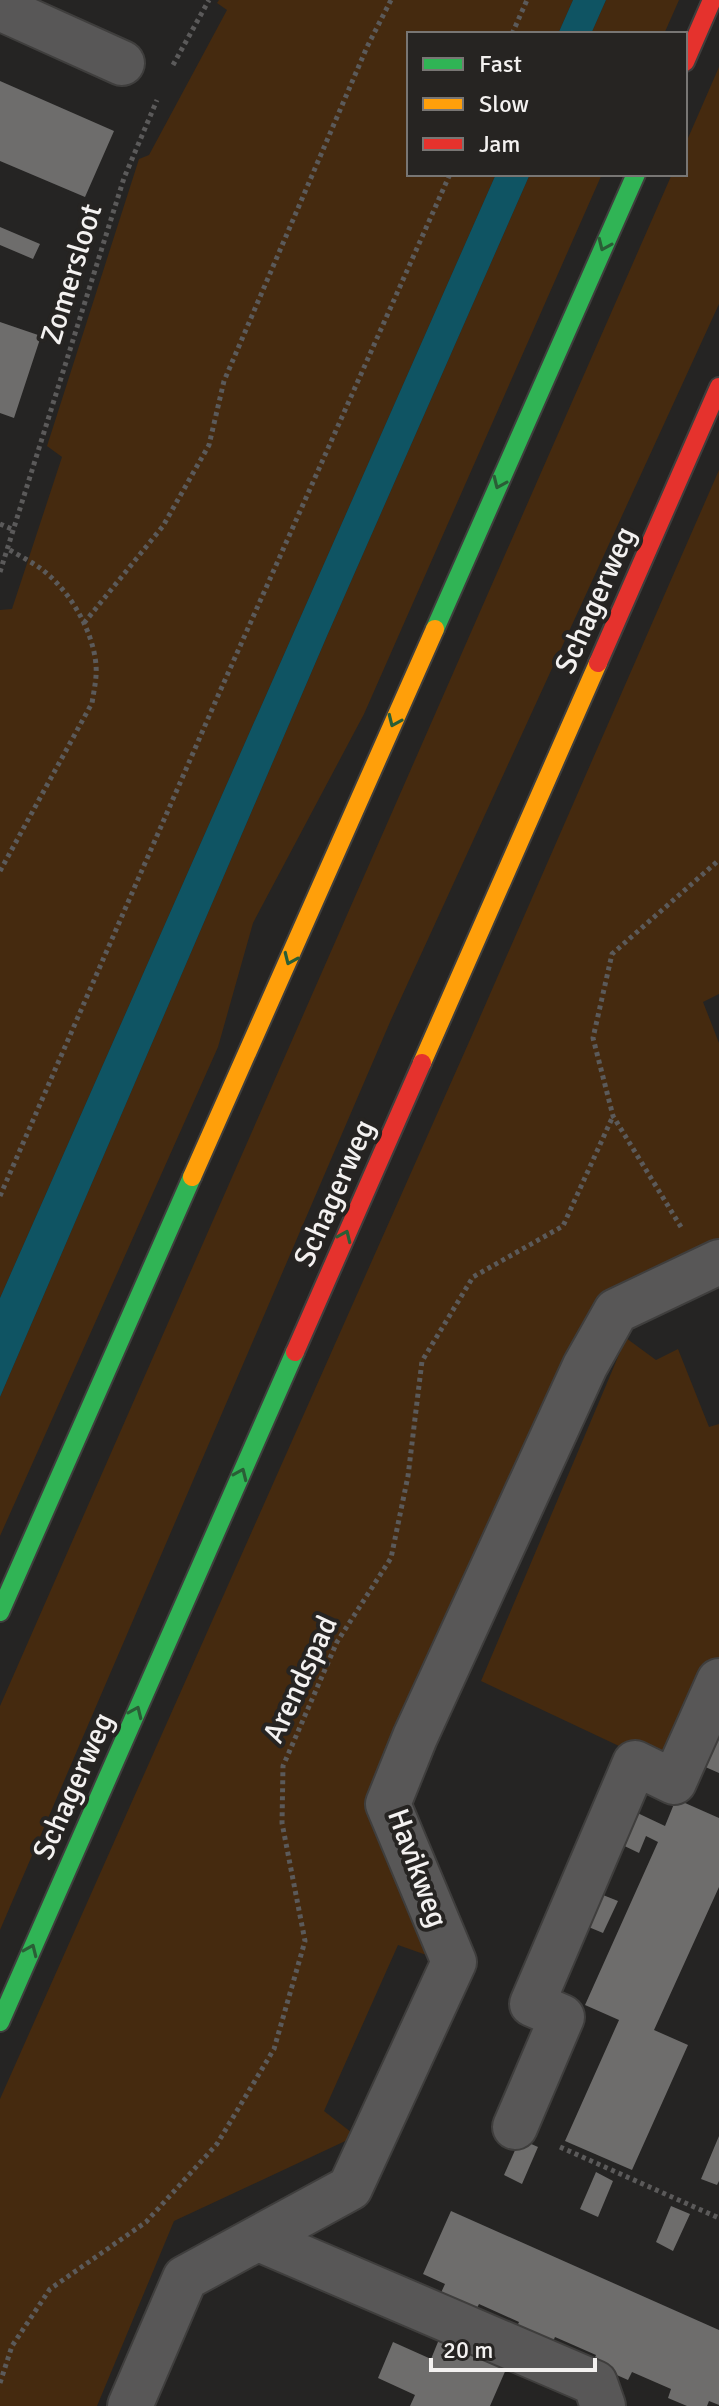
<svg xmlns="http://www.w3.org/2000/svg" width="719" height="2406" font-family="Signika,sans-serif">
  <style>
    .green { fill: #452a0f }
    .water { fill: #0f5463 }
    .building { fill: #6e6d6c }
    .lines { fill: none; stroke-linecap: round; stroke-linejoin: round }
    .street-casing { stroke: #3f3e3d; stroke-width: 48 }
    .fast-casing { stroke: #3f3e3d; stroke-width: 22 }
    .slow-casing { stroke: #3f3e3d; stroke-width: 22 }
    .jam-casing { stroke: #3f3e3d; stroke-width: 22 }
    .path { stroke: #5b5a5a; stroke-width: 5; stroke-dasharray: 4 4; stroke-linecap: butt }
    .street { stroke: #585757; stroke-width: 44 }
    .fast { stroke: #30b455; stroke-width: 18 }
    .slow { stroke: #ff9f0a; stroke-width: 18 }
    .jam { stroke: #e5322d; stroke-width: 18 }
    .oneway { stroke: #2a5e36 }
    .labels { text-anchor: middle; stroke-width: 8; stroke-linejoin: round; paint-order: stroke }
    .street-label { font-size: 30px; fill: #f3f1f0; stroke: #262422 }
  </style>
  <rect width="100%" height="100%" fill="#252423"/>
  <path class="green" d="M219,0h354l-15,34h-149v140h87l-496,1124v-688l12,-1 50,-152 -15,-11 92,-287 10,-4 78,-145 -10,-7z
    M606,0h73l-15,34h-73z
    M719,67v237l-329,718 -390,908v-224l672,-1532h13v-29z
    M530,174h72l-238,540 -111,209 -35,124 -218,489v-139l327,-761z
    M719,470v524l-16,8 16,41v195l-61,29 -282,547 56,143 -34,-12 -74,166 32,25 -182,85 -77,185h-97v-307l473,-1066z
    M626,1338l30,22 22,-11 31,78 10,-3v235l-49,111 -189,-89z"/>
  <path class="water" d="M573,0h33l-15,34h-33z
    M496,174h34l-203,462 -327,761v-99z"/>
  <path class="building" d="M0,81l114,50 -29,66 -85,-36z
    M0,227l40,17 -7,15 -33,-14z
    M0,322l41,14 -27,82 -14,-5z
    M708,1730l11,5v38l-25,-11z
    M676,1799l43,19v69l-65,143 34,15 -56,125 -67,-29 54,-121 -34,-15 73,-163 -12,-6 -7,17 -25,-12 15,-32 36,17z
    M593,1891l25,10 -15,32 -24,-10z
    M719,2136v45l-2,4 -16,-6z
    M520,2139l18,8 -16,37 -18,-9z
    M596,2172l17,9 -15,36 -18,-8z
    M671,2206l19,8 -17,37 -17,-9z
    M451,2211l268,119v75l-10,-4 -2,5h-20l-19,-8 3,-9 -39,-17 -4,8 -36,-16 4,-9 -41,-18 -4,9 -36,-15 4,-9 -40,-18 -4,8 -36,-15 6,-13 -22,-10z
    M440,2337l67,30 -17,39h-80l5,-11 -37,-17 15,-36 38,17z"/>
  <g class="lines">
    <g class="street-casing">
      <path id="street" d="M0,8l122,55
        M515,2127l47,-110 -30,-13 103,-241 39,19 45,-101
        M259,2239l336,144 8,23
        M130,2406l55,-128 165,-90 104,-226 -66,-158 27,-67 170,-371 31,-55 103,-49"/>
    </g>
    <g class="fast-casing">
      <path id="fast" d="M435,629l201,-455
        M0,1612l192,-435
        M0,2022l295,-670"/>
    </g>
    <g class="slow-casing">
      <path id="slow" d="M422,1063l176,-400
        M192,1177l243,-548"/>
    </g>
    <g class="jam-casing">
      <path id="jam" d="M685,62l27,-62
        M598,663l121,-276
        M295,1352l127,-289"/>
    </g>
    <path class="path" d="M512,34l15,-34
      M173,65l36,-65
      M0,524l14,6
      M0,572l124,-394 33,-78
      M84,623l79,-97 46,-81 15,-64 143,-334 24,-47
      M0,871l92,-168c2,-13 5,-25 4,-38 -3,-35 -27,-76 -56,-97 -10,-7 -22,-13 -32,-19
      M0,1196l217,-498 233,-524
      M681,1227l-68,-111 -20,-78 19,-84 107,-94
      M560,2147l159,71
      M0,2383l12,-37 38,-57 96,-67 71,-78 57,-95 31,-108 -23,-118 1,-57 54,-124 54,-84 17,-82 14,-115 51,-84 90,-51 50,-110"/>
    <use href="#street" class="street"/>
    <use href="#fast" class="fast"/>
    <use href="#slow" class="slow"/>
    <use href="#jam" class="jam"/>
  </g>
  <defs><path id="oneway-chevron" d="M-2-3.5L2.5 0L-2 3.5" fill="none" stroke-width="1.6" stroke-linecap="round" stroke-linejoin="round" transform="scale(2)"/></defs>
  <g class="oneway">
    <use href="#oneway-chevron" transform="translate(604 245) rotate(114)"/>
    <use href="#oneway-chevron" transform="translate(499 483) rotate(114)"/>
    <use href="#oneway-chevron" transform="translate(394 721) rotate(114)"/>
    <use href="#oneway-chevron" transform="translate(290 959) rotate(114)"/>
    <use href="#oneway-chevron" transform="translate(345 1236) rotate(-66)"/>
    <use href="#oneway-chevron" transform="translate(241 1474) rotate(-66)"/>
    <use href="#oneway-chevron" transform="translate(136 1712) rotate(-66)"/>
    <use href="#oneway-chevron" transform="translate(31 1950) rotate(-66)"/>
  </g>
  <g class="labels">
    <g class="street-label">
      <text transform="translate(71 274) rotate(-73)" y="10">Zomersloot</text>
      <text transform="translate(595 600) rotate(-66)" y="10">Schagerweg</text>
      <text transform="translate(334 1193) rotate(-66)" y="10">Schagerweg</text>
      <text transform="translate(300 1679) rotate(-65)" y="10">Arendspad</text>
      <text transform="translate(73 1786) rotate(-66)" y="10">Schagerweg</text>
      <text transform="translate(418 1868) rotate(70)" y="10">Havikweg</text>
    </g>
  </g>
  <rect x="407" y="32" width="280" height="144" fill="#262422" stroke="#787674" stroke-width="2"/>
  <rect x="423" y="58" width="40" height="12" fill="#30b455" stroke="#787674" stroke-width="2"/>
  <text x="479" y="72" font-size="24" fill="#f3f1f0">Fast</text>
  <rect x="423" y="98" width="40" height="12" fill="#ff9f0a" stroke="#787674" stroke-width="2"/>
  <text x="479" y="112" font-size="24" fill="#f3f1f0">Slow</text>
  <rect x="423" y="138" width="40" height="12" fill="#e5322d" stroke="#787674" stroke-width="2"/>
  <text x="479" y="152" font-size="24" fill="#f3f1f0">Jam</text>
  <path d="M431 2358v12h164v-12" fill="none" stroke="#f3f1f0" stroke-width="4"/>
  <text x="443" y="2358" font-size="24" fill="#f3f1f0" stroke="#262422" stroke-width="6" paint-order="stroke">20 m</text>
</svg>
